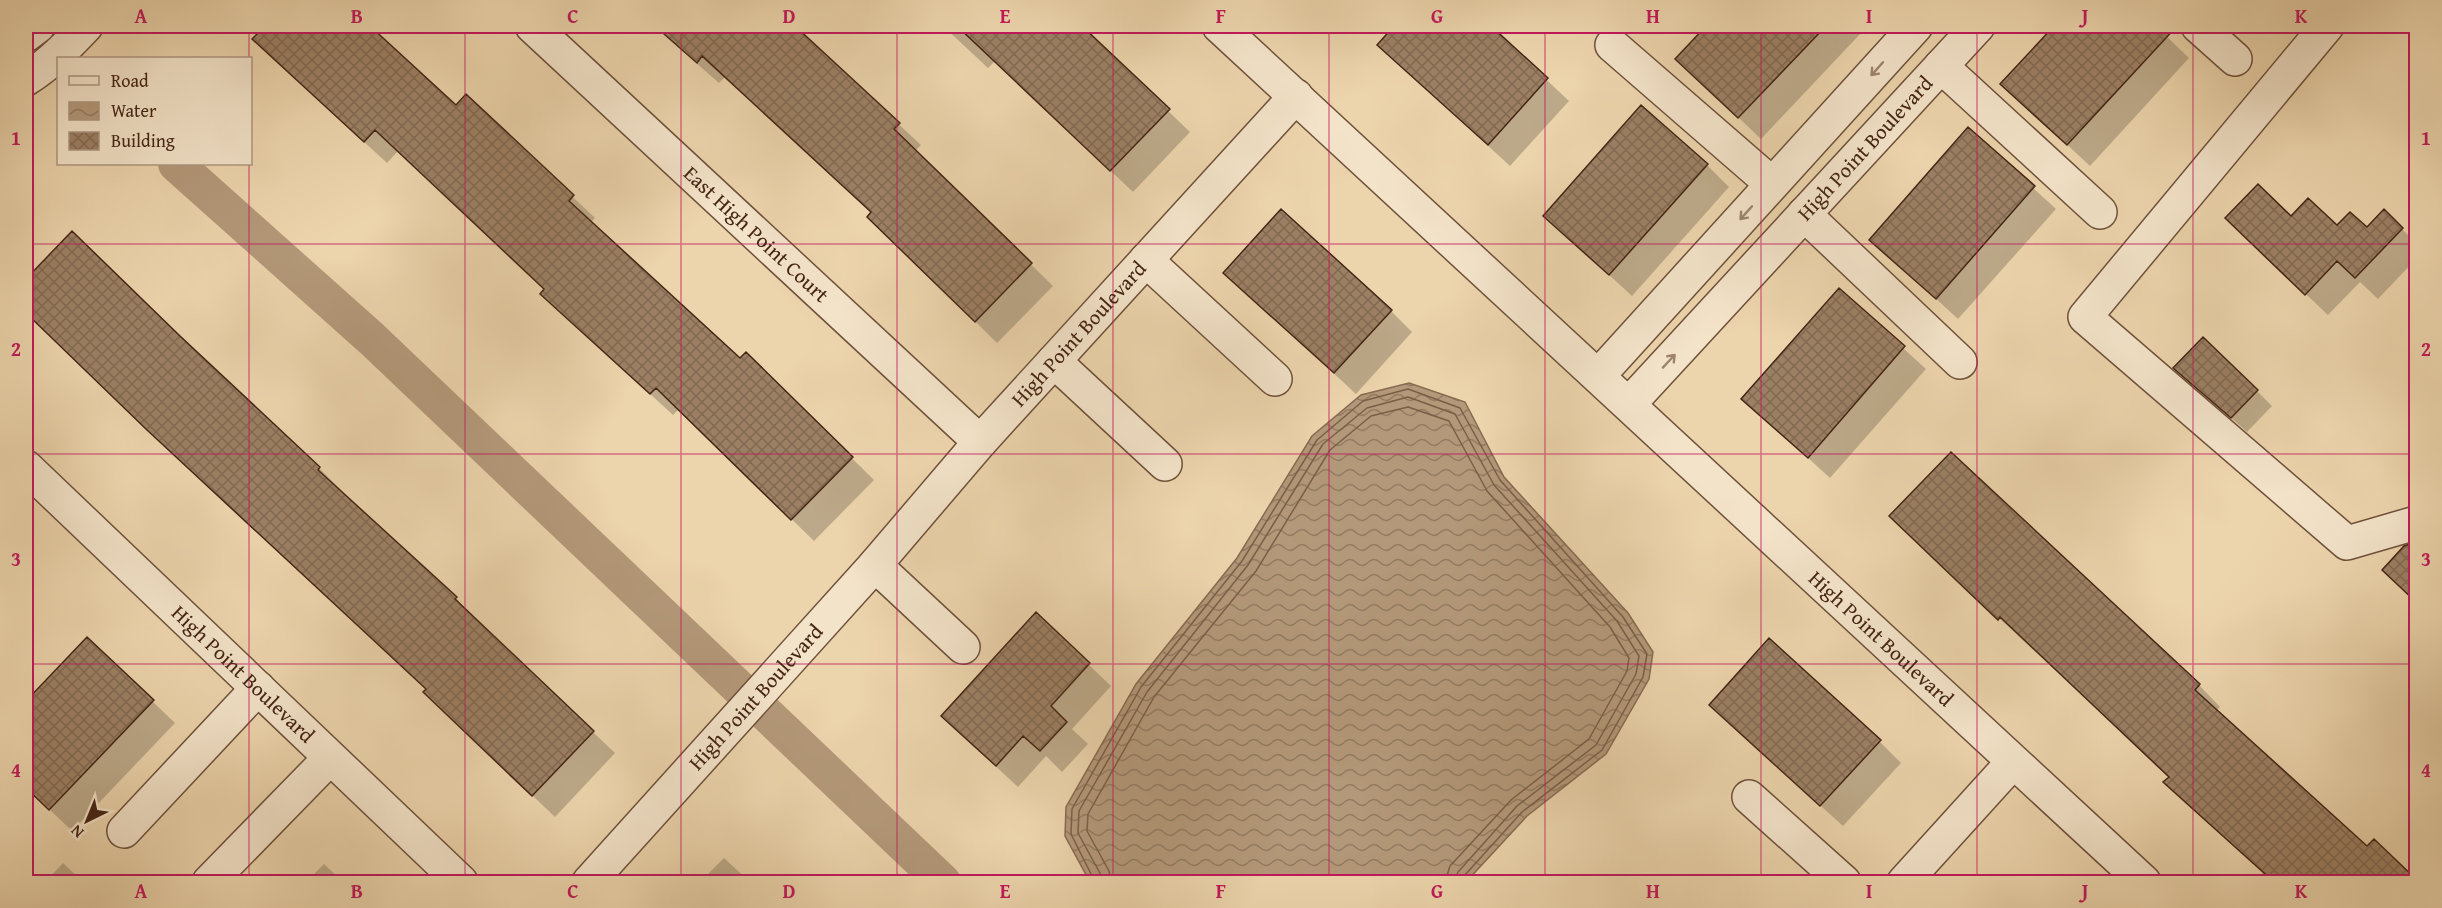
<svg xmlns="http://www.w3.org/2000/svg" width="2442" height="908" font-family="'Gentium Book Plus',serif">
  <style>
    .water { fill: url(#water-waves); stroke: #876a51; stroke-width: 1.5 }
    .shadow { fill: #0003 }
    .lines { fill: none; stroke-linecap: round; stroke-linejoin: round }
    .shore { stroke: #7c5e47; stroke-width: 1.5 }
    .canal { stroke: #b39879; stroke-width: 36 }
    .building { fill: url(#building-cross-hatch); stroke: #452515; stroke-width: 1.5 }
    .minor-casing { stroke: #6f513b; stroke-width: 36 }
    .minor { stroke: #f3e3c9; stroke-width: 33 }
    .oneway { stroke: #9c846f }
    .grid { fill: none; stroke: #c2185b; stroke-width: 1.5; stroke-opacity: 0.55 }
    .labels { text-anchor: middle; stroke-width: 5; stroke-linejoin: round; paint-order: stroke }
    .street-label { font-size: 21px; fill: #452515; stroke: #f3e3c9 }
    .neatline { fill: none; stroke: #c2185b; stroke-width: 2 }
    .grid-label { font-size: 20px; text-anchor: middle; font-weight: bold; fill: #c2185b }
  </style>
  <defs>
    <pattern id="water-waves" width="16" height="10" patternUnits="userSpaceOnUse" patternTransform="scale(1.5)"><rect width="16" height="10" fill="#b39879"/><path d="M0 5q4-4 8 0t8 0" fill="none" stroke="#937c62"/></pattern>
    <pattern id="building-cross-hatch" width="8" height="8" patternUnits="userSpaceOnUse" patternTransform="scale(1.5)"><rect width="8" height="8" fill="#9c8064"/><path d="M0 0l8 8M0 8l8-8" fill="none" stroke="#816951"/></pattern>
  </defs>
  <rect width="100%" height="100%" fill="#ecd4ac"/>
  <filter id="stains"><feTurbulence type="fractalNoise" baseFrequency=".00333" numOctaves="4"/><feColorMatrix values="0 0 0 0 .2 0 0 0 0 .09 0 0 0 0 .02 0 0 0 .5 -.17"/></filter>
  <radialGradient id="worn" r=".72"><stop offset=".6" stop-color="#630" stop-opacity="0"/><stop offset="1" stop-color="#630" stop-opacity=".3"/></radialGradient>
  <path class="water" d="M1409,383l56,19 39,75 124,136 25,39 -4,27 -43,75 -79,62 -61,66h-376l-25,-46 1,-29 70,-123 101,-126 75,-122 49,-41z"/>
  <path class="shadow" d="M267,26h101l88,81 10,-11 129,122 -5,5 150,138 6,-7 128,126 -60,61 -135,-132 -6,6 -109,-100 -18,-26 -148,-138 -11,12 -111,-102 -22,-22z
    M654,26h128l3,2 3,-2h5l128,119 -6,6 138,135 -56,57 -106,-105 -19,-25 -147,-136 -6,6z
    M943,26h137l110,106 -57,60 -138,-131 -7,7z
    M1396,26h93l80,75 -59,65 -131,-121z
    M1708,26h148l6,6 -101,107 -84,-80z
    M2056,26h100l33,32 -99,108 -88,-82z
    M1969,129l87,80 -98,110 -87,-80z
    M1707,165l22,22 -97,109 -87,-80z
    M2384,211l32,32v16l-38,40 -18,-17 -32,33 -79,-75 42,-22 46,9 30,2z
    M72,233l107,104 140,131 22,22 -2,1 117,107 21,24 138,131 -60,64 -108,-103 -20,-24 -257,-238 -144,-141v-30z
    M1225,273l166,38 21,21 -56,62z
    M1839,290l87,79 -96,109 -87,-79z
    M2175,368l82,23 15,15 -25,26z
    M1913,538l286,147 21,22 -4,4 152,137 6,-7 42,41h-142l-108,-100 4,-5z
    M2416,544v57l-17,-16 6,-38z
    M1036,614l75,72 -39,43 16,15 -26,28 -16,-16 -28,31 -53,-49z
    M87,639l88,84 -103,108 -46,-44v-83z
    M1733,726l146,15 22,22 -58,63z
    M724,858l26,24h-50z
    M63,863l20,19h-38z
    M324,864l19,18h-37z"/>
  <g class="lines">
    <path class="shore" d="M1095,882l-24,-48 1,-25 69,-122 101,-126 75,-121 46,-39 45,-12 52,19 40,72 123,137 24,37 -4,23 -41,73 -80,62 -58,64 -2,6
      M1102,882l-1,-7 -23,-42 1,-22 68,-119 101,-127 75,-121 44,-36 41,-11 47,17 39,71 123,136 22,35 -3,18 -40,71 -79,61 -59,66 -4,10
      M1111,882l-2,-11 -22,-40 1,-17 66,-117 102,-126 74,-121 41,-34 37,-9 41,14 38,70 123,136 19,31 -2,13 -38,68 -78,61 -61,66 -5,16"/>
    <path class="canal" d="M176,164l196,175 571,543"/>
  </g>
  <path class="building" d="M265,26h105l86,79 10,-11 108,101 -5,6 171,157 6,-6 107,105 -62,63 -135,-132 -6,6 -110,-100 4,-5 -169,-159 -11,12 -112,-103z
    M655,26h140l105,97 -6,6 138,134 -57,59 -108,-105 4,-5 -169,-156 -5,7z
    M957,26h125l88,83 -60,62z
    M1394,26h97l57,52 -60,67 -111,-100z
    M1706,26h120l-88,92 -63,-59z
    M2054,26h123l-110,119 -67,-61z
    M1641,105l67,59 -99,111 -66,-59z
    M1968,127l67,59 -99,113 -67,-59z
    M2258,184l33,32 17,-18 29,27 13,-13 17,15 17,-18 19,19 -48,50 -18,-17 -32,34 -80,-77z
    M1281,209l111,101 -58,63 -111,-100z
    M72,231l108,105 140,131 -2,3 139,127 -2,2 139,132 -62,65 -109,-104 3,-3 -279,-259 -121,-117v-34z
    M1839,288l66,58 -97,112 -67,-59z
    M2203,337l55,53 -27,28 -58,-50z
    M1951,452l249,232 -5,6 172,156 7,-7 42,40v3h-142l-111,-100 6,-5 -169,-160 -2,3 -109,-104z
    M2416,542v60l-34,-32 22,-24z
    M1036,612l54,51 -39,43 16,16 -27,29 -17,-15 -27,30 -55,-50z
    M87,637l67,63 -105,110 -23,-22v-87z
    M1769,638l112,102 -61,66 -111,-101z"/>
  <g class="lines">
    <g class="minor-casing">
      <g id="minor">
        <path id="s1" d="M532,26l448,416"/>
        <path id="s2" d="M1219,26l925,856"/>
        <path d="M2198,26l37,33"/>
        <path d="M2327,26l-242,291 262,226 69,-20"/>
        <path d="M26,35l12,-9"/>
        <path d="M1612,45l160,139"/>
        <path d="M1941,66l159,146"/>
        <path d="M26,79c23,-14 41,-33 60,-53"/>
        <path d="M1804,214l156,148"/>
        <path d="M1146,260l129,119"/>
        <path d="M1054,361l111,103"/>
        <path d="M1599,375l317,-349"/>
        <path id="s3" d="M1629,404l349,-378"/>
        <path id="s4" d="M26,467l435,415"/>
        <path d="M875,565l88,82"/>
        <path d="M1749,797l95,85"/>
        <path d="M124,831l134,-143"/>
        <path d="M209,882l121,-124"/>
        <path id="s5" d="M589,882l286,-317 105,-123 316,-346"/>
        <path d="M1904,882l109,-120"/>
      </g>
    </g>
    <use href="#minor" class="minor"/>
  </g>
  <defs><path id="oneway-shaft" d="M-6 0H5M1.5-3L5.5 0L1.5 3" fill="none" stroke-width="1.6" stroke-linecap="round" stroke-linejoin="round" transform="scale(1.5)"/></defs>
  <g class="oneway">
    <use href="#oneway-shaft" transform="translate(1877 69) rotate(132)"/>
    <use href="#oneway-shaft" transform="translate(1746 213) rotate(132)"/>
    <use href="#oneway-shaft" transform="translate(1669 361) rotate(-47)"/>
  </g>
  <path class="grid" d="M249,26v32M465,26v856M681,26v856M897,26v856M1113,26v856M1329,26v856M1545,26v856M1761,26v856M1977,26v856M2193,26v856M249,164v718M26,244h2390M26,454h2390M26,664h2390"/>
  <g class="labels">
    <g class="street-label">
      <text dy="7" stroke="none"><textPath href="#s3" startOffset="348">High Point Boulevard</textPath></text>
      <text dy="7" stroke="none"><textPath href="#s1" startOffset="306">East High Point Court</textPath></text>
      <text dy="7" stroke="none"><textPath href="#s5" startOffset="735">High Point Boulevard</textPath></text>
      <text dy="7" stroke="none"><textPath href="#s2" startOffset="902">High Point Boulevard</textPath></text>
      <text dy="7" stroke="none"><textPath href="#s4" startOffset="300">High Point Boulevard</textPath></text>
      <text dy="7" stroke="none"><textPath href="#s5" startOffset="249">High Point Boulevard</textPath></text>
    </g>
  </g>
  <rect width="2442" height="908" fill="none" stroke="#ecd4ac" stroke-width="66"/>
  <rect x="57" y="57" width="195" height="108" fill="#f3e3c9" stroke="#ad9781" stroke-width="1.5"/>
  <rect x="69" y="76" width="30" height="9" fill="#f3e3c9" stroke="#ad9781" stroke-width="1.5"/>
  <text x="111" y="87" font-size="18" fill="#452515">Road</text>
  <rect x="69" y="102" width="30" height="18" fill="url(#water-waves)" stroke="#ad9781" stroke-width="1.5"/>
  <text x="111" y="117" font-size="18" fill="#452515">Water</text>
  <rect x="69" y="132" width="30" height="18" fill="url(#building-cross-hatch)" stroke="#ad9781" stroke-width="1.5"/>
  <text x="111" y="147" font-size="18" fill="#452515">Building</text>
  <g transform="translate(87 821) rotate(223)" stroke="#f3e3c9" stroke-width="4.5" paint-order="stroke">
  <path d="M0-4.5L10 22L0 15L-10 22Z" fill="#452515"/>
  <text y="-9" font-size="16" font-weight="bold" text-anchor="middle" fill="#452515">N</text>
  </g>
  <rect x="33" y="33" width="2376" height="842" class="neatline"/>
  <g class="grid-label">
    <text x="141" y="23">A</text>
    <text x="357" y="23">B</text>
    <text x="573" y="23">C</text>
    <text x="789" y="23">D</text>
    <text x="1005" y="23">E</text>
    <text x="1221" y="23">F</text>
    <text x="1437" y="23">G</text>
    <text x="1653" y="23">H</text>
    <text x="1869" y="23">I</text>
    <text x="2085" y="23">J</text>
    <text x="2301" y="23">K</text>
    <text x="16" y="145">1</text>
    <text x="2426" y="145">1</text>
    <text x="16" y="356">2</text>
    <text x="2426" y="356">2</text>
    <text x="16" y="566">3</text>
    <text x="2426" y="566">3</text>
    <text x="16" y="777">4</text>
    <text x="2426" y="777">4</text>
    <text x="141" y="898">A</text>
    <text x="357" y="898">B</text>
    <text x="573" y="898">C</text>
    <text x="789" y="898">D</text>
    <text x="1005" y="898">E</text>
    <text x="1221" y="898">F</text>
    <text x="1437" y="898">G</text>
    <text x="1653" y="898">H</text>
    <text x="1869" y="898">I</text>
    <text x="2085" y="898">J</text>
    <text x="2301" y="898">K</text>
  </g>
  <rect width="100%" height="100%" filter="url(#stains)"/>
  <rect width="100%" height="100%" fill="url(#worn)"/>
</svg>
